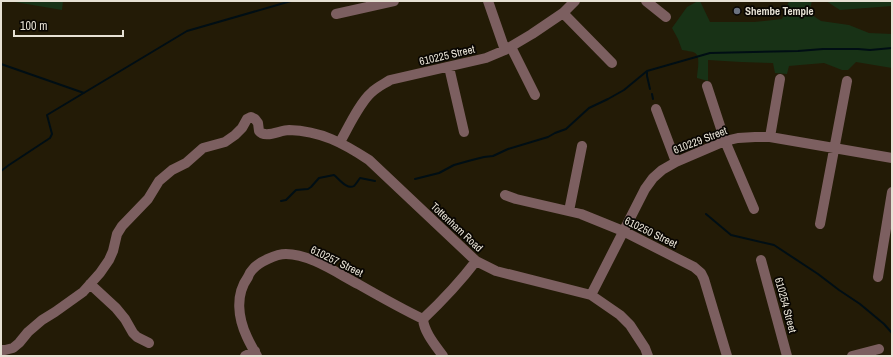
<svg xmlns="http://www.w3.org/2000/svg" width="893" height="357" font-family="'Archivo Narrow',sans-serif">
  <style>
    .green { fill: #183216 }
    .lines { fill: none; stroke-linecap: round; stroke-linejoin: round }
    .stream { stroke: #000e14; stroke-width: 2 }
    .minor { stroke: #7c5f60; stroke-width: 10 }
    .worship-dot { fill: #6b7280; stroke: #090602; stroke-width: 1.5 }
    .labels { text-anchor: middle; stroke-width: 3.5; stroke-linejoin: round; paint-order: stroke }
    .poi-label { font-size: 11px; font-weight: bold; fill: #e6e1d4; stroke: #090602; text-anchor: start }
    .street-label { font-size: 11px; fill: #e6e1d4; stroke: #090602 }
  </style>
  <rect width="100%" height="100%" fill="#231b06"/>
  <path class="green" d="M9,1h54l-1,9z
    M698,1h2l10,21h44l28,-3 7,-18h23l-3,12 12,8 28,4 20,8 23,1v34l-36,-6 -8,8h-6l-18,-7 -24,2 -11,1 -2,8 -12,-1 -2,-10 -32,-1 -33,-2v21l-11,-3c0,-6 4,-22 -2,-25 -3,-2 -9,-2 -13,-3l-4,-11 -6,-11 15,-21z
    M826,1h66v5l-52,4z"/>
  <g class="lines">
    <path class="stream" d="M1,64l83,29
      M647,71v5l3,13
      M652,94l1,5
      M1,171l8,-6 41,-27 2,-4 -5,-19 140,-84 104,-30
      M415,179l24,-6 15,-8 18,-5 12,-3 9,-1 15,-7 40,-12 7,-4 11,-4 23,-21 19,-9 16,-9 23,-19 63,-18 88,-2 25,-2h35l12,1 22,-2
      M281,201l5,-1 10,-10 12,-1 3,-2 8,-9 15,-3c5,4 13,15 20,11 2,-2 4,-5 6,-8l15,3
      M706,214l25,21 43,10 44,29 21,16 21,14 24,20 8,9"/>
    <path class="minor" d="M488,1l17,49
      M646,1l20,16
      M563,13l49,50
      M336,14l58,-13
      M511,47l24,48
      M449,67l15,65
      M707,86l18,55 29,68
      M656,109l20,53
      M770,137l10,-58
      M340,142c8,-14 20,-40 32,-50 5,-5 12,-8 18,-12l96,-22 19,-8 27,-16 31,-21 12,-12
      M505,195l11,4 65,15 42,17 71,36 7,6 3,6 23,77
      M569,211l13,-65
      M820,224l27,-143
      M761,260l26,96
      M878,277l14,-85
      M90,284l26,24 9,11 8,14 4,4 12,6
      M591,295l54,-106 8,-11 9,-8 14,-8 49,-21 13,-3 17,-1h15l122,21
      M423,319c1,13 12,26 20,37
      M1,350h4l8,-2 6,-5 9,-11 14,-12 13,-8 28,-20 17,-19 9,-13 4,-9 4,-17 5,-8 26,-27 11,-18 13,-11 14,-7 17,-15 22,-6 10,-7 7,-7 5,-9 4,-2 4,2 3,4 1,8c6,8 21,-1 30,-1 32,1 54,13 80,30l107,101 20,10 95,24 29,20 10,10 15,23 3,8
      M245,356l10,-5
      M257,356c-3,-6 -7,-12 -10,-19 -9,-19 -12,-42 1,-60 1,-3 3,-6 5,-8 6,-7 23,-15 33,-15 24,0 51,19 72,30 21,12 42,24 65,35 19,-18 37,-37 53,-58
      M852,356l27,-7"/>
  </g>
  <circle class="worship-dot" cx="737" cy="11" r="4"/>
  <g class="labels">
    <g class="poi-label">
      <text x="745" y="15">Shembe Temple</text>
    </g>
    <g class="street-label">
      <text transform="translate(447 55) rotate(-13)" y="4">610225 Street</text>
      <text transform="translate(700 140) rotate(-21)" y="4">610229 Street</text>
      <text transform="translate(457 227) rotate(43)" y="4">Tottenham Road</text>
      <text transform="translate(651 232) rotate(26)" y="4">610250 Street</text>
      <text transform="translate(337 261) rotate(26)" y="4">610257 Street</text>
      <text transform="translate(786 305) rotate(75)" y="4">610254 Street</text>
    </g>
  </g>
  <rect width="893" height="357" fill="none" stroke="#e6e1d4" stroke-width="4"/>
  <path d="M14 30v6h109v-6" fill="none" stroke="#e6e1d4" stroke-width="2"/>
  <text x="20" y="30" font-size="12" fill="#e6e1d4" stroke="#090602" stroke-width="3" paint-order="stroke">100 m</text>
</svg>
